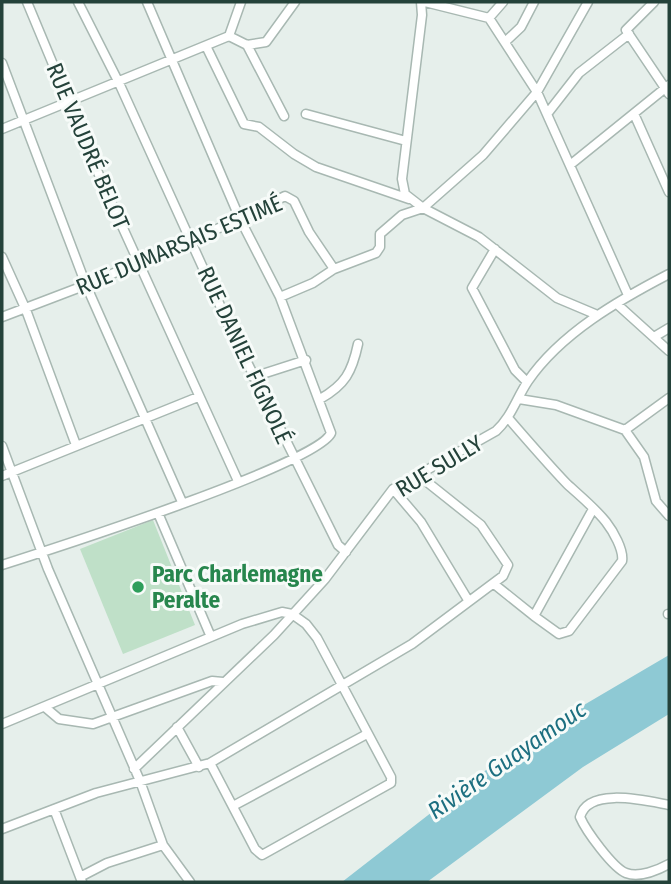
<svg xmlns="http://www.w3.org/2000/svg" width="671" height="884" font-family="'Fira Sans Condensed',sans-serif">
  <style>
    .green { fill: #bfe0c8 }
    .water { fill: #8ec9d4 }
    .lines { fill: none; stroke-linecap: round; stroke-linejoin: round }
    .minor-casing { stroke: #a8b8b2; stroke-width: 11 }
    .minor { stroke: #fff; stroke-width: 8 }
    .leisure-dot { fill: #2e9e5b; stroke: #f7fbf9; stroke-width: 2.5 }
    .labels { text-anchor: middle; stroke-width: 6; stroke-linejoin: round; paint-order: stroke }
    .street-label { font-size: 23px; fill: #24423a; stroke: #f7fbf9 }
    .leisure-label { font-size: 23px; font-weight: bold; fill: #27864d; stroke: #f7fbf9; text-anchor: start }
    .water-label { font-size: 24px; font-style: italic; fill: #1c6f80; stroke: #f7fbf9 }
  </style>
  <rect width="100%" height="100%" fill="#e6efeb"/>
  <path class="green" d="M153,520l42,105 -72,29 -43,-105z"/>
  <path class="water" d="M669,655v59l-86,53 -156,115h-85l184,-143z"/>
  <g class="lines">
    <g class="minor-casing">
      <path id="minor" d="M27,2l75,180 136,299
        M78,2l41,81 114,251 105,211 8,7
        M421,2l1,13 -20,164 3,15 18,14 56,29 78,61 38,16
        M425,2l64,16 14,-16
        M654,2l-28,28 43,64
        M489,18l48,74 91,203
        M229,36l18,9 19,-3 29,-40
        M505,42l16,-15 13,-25
        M247,45l37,71
        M206,46l38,78 15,3 35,27 22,13 93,32
        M2,63l84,222 96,217
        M306,114l100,27
        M547,114l32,-41 50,-39
        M635,116l34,76
        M2,129l227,-93 12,-34
        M570,165l99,-80
        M495,249l-23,39 43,82 12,12
        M2,257l24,53 50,135
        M280,297l33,-14 21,-14
        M618,305l51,46
        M2,317l84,-32 154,-66 45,-23 9,5 15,31 25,37 42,-16 4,-6v-13l22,-19 21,-7 60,-53 54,-63 51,-90
        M654,337l15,-9
        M253,377l53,-17
        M320,399c25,-14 32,-27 38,-55
        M519,399l37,6 69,25 19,27 12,44 13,15
        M509,419c19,22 38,44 58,65 13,12 28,24 39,38 7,9 18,28 16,39l-53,70 -10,3 -25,-18 59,-107
        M625,430l44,-32
        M2,446l46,123 92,212 23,64 27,37
        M2,476l196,-79
        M393,489l28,33 47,78
        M158,513l53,124
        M2,565c47,-15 316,-101 329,-132l-51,-136 -40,-78 -93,-217
        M494,584l40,32
        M668,614h1
        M46,708l13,11 34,5 119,-43 11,1
        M2,724l240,-100 40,-12 10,2 14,10 11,14 74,139v6l-129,72 -7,-6 -45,-86
        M177,727l22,40
        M134,769l140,-134 51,-56 68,-90 103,-58c16,-15 20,-32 32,-50 33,-48 91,-81 141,-107
        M669,805c-22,-4 -81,-19 -89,12 6,14 33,51 46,56 13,5 32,-3 43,-9
        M233,806l134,-72
        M54,809l28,73
        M2,829l94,-36 114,-30 202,-119 91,-68 5,-11 -27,-40 -64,-51
        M80,877l27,-14 56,-18"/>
    </g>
    <use href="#minor" class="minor"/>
  </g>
  <circle class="leisure-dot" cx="138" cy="587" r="7"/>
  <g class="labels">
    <g class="street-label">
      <text transform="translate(88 146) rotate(67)" y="8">RUE VAUDRÉ BELOT</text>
      <text transform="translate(179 245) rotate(-23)" y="8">RUE DUMARSAIS ESTIMÉ</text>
      <text transform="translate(245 355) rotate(65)" y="8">RUE DANIEL FIGNOLÉ</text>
      <text transform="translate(439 466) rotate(-31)" y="8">RUE SULLY</text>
    </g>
    <g class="leisure-label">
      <text x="152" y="582">Parc Charlemagne<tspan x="152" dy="26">Peralte</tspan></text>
    </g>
    <g class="water-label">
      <text transform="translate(507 760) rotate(-35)" y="8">Rivière Guayamouc</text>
    </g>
  </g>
  <rect width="671" height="884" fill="none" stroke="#24423a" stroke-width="7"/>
</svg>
